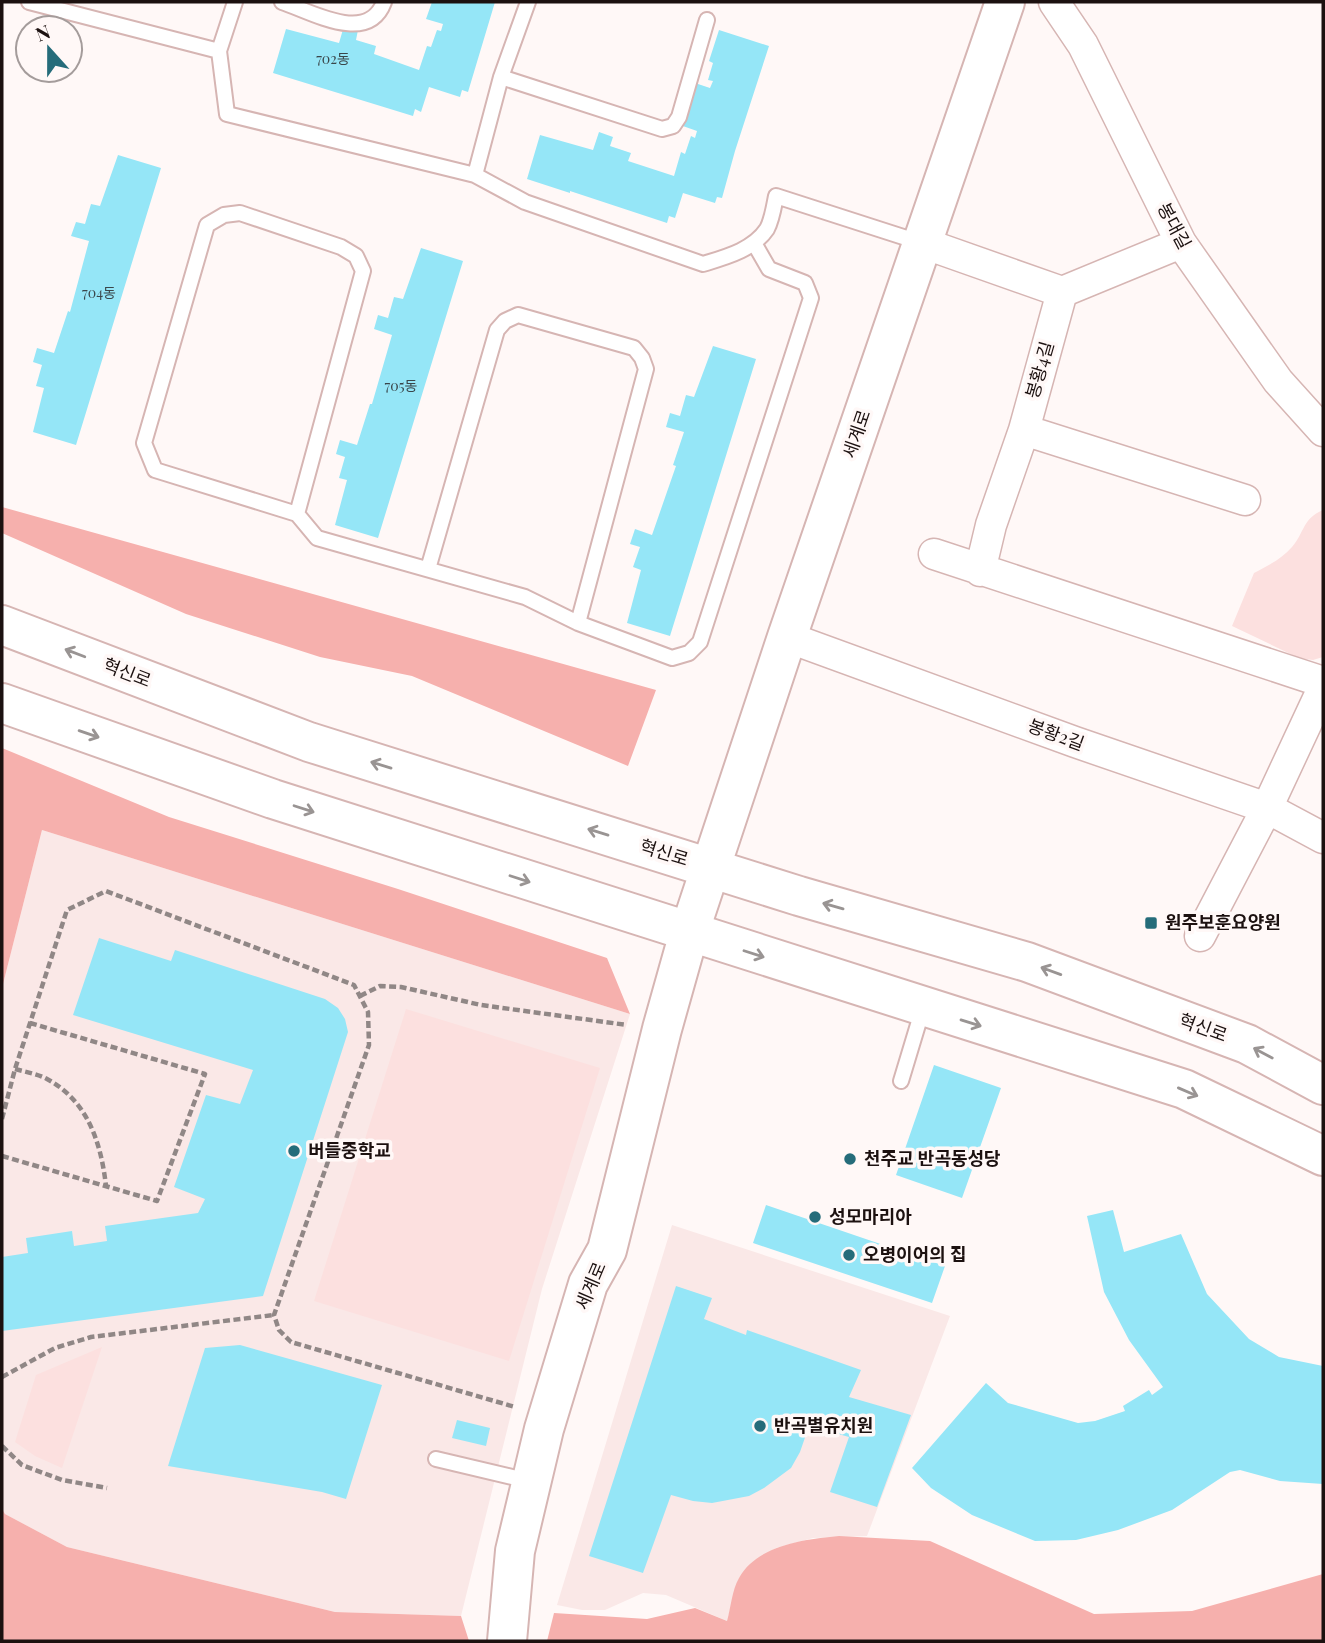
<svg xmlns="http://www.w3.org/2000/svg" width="1325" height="1643" font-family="'Playfair Display','Noto Sans KR',serif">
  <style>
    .built { fill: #fae8e7 }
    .green { fill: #fce0df }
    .forest { fill: #f6b0ad }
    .building { fill: #95e6f7 }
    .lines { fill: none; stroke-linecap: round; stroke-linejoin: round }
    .lane-casing { stroke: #d6b5b3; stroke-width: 18 }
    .street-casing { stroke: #d6b5b3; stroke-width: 33 }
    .secondary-casing { stroke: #d6b5b3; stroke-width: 42 }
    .path { stroke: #908786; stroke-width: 4.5; stroke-dasharray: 7 3.5; stroke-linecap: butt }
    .lane { stroke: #fff; stroke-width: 14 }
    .street { stroke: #fff; stroke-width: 30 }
    .secondary { stroke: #fff; stroke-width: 38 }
    .oneway { stroke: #999493 }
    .poi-dot { fill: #256c7a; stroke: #fff8f7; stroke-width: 2.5 }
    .labels { text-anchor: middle; stroke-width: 7; stroke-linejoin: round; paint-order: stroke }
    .number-label { font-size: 14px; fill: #3a464a }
    .street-label { font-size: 18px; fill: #1c1110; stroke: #fff8f7 }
    .poi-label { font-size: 18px; font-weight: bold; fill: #1c1110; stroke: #fff8f7; text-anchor: start }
  </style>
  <rect width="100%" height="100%" fill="#fff8f7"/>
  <path class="built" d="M42,830l588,184 -88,275 -81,327 -126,-4 -268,-65 -62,-33 -3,-5v-521z
    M672,1225l278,91 -83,220 -54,2 -37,10 -23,14 -14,16 -12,43 -61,-26 -23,-2 -38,17h-23l-25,-5z"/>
  <path class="green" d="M1323,510v147l-10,3 -14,-2 -67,-32 22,-53c13,-7 28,-14 38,-26 13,-15 10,-28 31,-37z
    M406,1009l194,59 -91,293 -195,-60z
    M102,1347l-40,121 -27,-12 -20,-14 21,-67z"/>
  <path class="forest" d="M2,507l654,183 -28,76 -216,-90 -92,-19 -134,-43 -184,-81z
    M2,748l167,69 229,72 209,69 23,56 -588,-184 -40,158z
    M2,1509l3,5 62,33 268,65 126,4 8,25h-467z
    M839,1536l91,5 164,73 98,-3 131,-37v67h-776l7,-28 93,6 48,-11 32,13c4,-14 5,-31 12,-43 18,-33 67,-39 100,-42z"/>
  <path class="building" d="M432,2h63l-27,90 -6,-2 -2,7 -31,-10 -8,25 -6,-3 -2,7 -140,-43 13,-44 53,14 5,-17 14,4 -2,10 20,6 -2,8 45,16 8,-24 4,1 6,-17 4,1 2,-7 -17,-5z
    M719,30l50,16 -34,105 -13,47 -5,-1 -2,6 -32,-10 -8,25 -6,-2 -2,7 -97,-32v2l-43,-14 13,-44 53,15 6,-18 14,5 -3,9 21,7 -3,8 46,15 7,-24 4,2 6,-18 4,2 2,-7 -17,-6 15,-42 15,5 3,-7 -5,-1 5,-17 -4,-2z
    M118,155l43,13 -85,277 -43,-13 11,-44 -8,-2 6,-21 -9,-3 4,-14 17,5 14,-42 2,1 19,-71 -18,-5 5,-14 9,2 6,-20 9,2z
    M421,248l42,13 -85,277 -43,-13 12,-45 -8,-2 6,-21 -9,-3 4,-14 17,5 13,-41h2l20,-69 -18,-6 4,-14 10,3 6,-21 9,2z
    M713,346l43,13 -86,277 -43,-13 14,-53 -8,-3 7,-20 -10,-3 5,-15 17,6 24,-69 -3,-1 11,-33 -18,-5 4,-14 10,3 6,-21 8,2z
    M99,938l72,23 4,-11 150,49 13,9 7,11 3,13 -85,264 -261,35v-74l26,-4 -2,-15 46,-7 2,15 33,-5 -2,-15 93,-13 7,-14 -31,-12 32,-92 34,9 13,-34 -180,-55z
    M934,1065l67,23 -39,110 -66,-23z
    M766,1205l179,61 -13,37 -179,-60z
    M1113,1210l11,42 57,-18 26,60 42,45 30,18 44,9v118l-43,-3 -40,-11 -10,2 -58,38 -54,20 -42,10 -41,1 -63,-26 -41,-27 -19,-20 74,-85 22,20 70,20 17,-2 30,-10 -2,-5 26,-16 3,5 11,-8 -34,-47 -25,-48 -17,-76z
    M676,1286l36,12 -8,21 42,16 1,-5 114,40 -12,27 62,18 -34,92 -47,-15 19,-55 -40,-11 -9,26 -9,16 -27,20 -15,8 -37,7 -19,-2 -22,-6 -28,78 -54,-17z
    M240,1345l142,40 -36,114 -24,-7 -154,-26 37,-118z
    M457,1420l33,8 -4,18 -34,-8z"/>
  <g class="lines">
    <g class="lane-casing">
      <path id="lane" d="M29,2l190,49
        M235,2l-16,49 8,63 248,61 50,27 178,62c23,-7 50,-14 64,-35 5,-9 7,-23 9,-33l146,47
        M282,2c30,10 86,43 102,0
        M501,77l161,52 11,-3 6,-9 28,-97
        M475,175l26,-98 27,-75
        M297,514l66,-243 -7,-15 -15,-9 -101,-34 -16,2 -17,10 -63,218 11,27 142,44 20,24 208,59 53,26 94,35 17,-5 11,-11 111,-344 -6,-15 -36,-14 -15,-26
        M428,569l69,-239 8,-9 13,-6 116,33 8,10 4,11 -68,254
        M901,1081l22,-73
        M436,1459l93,22"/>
    </g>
    <g class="street-casing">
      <path id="street" d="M1054,2l29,43 98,198 97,138 45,50
        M923,243l139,49
        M1062,292l119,-49
        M1024,430l221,70
        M934,554l389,128
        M980,571l11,-46 33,-95 38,-138
        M787,637l288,105 192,66 56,30
        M1200,936l67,-128 56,-120"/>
    </g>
    <g class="secondary-casing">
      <path id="secondary" d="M2,625l307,117 490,154 228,66 220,82 76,41
        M2,703l271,96 911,290 139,67
        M507,1641l8,-90 29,-122 44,-145 19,-34 55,-221 27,-96 98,-296 218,-635"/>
    </g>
    <path class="path" d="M360,996l20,-10 21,1 80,18 146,20
      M15,1069c11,3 23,5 32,10 41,22 54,64 59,107
      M2,1119l13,-50 52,-159 39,-19 248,94 14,27 1,33 -95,270 5,15 12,12 224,65
      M2,1156l155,45 48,-127 -175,-51
      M2,1377l53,-29 36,-11 183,-22
      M2,1446l20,19 40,15 45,8"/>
    <use href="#lane" class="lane"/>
    <use href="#street" class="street"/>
    <use href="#secondary" class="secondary"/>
  </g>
  <defs><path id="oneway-shaft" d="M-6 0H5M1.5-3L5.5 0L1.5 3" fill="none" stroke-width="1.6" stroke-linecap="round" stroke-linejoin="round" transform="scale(1.75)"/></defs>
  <g class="oneway">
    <use href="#oneway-shaft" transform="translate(75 653) rotate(-159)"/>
    <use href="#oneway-shaft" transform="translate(89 734) rotate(19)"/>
    <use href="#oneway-shaft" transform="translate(381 765) rotate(-163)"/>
    <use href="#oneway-shaft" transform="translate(304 809) rotate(18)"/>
    <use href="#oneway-shaft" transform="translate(598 832) rotate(-163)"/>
    <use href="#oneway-shaft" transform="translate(520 879) rotate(18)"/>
    <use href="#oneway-shaft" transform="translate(833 906) rotate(-164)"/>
    <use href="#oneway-shaft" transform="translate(754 954) rotate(18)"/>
    <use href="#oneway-shaft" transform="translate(1051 971) rotate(-160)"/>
    <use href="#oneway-shaft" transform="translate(971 1023) rotate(17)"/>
    <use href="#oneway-shaft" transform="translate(1263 1053) rotate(-152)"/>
    <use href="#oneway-shaft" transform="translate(1188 1092) rotate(23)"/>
  </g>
  <g class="poi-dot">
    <rect x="1144" y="916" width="14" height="14" rx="3.5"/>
    <circle cx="294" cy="1151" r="7"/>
    <circle cx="850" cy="1159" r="7"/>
    <circle cx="815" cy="1217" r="7"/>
    <circle cx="849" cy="1255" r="7"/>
    <circle cx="760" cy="1426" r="7"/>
  </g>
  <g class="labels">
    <g class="number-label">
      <text x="333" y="64">702동</text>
      <text x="99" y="298">704동</text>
      <text x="401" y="391">705동</text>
    </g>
    <g class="street-label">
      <text transform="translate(1174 226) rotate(62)" y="6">봉대길</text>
      <text transform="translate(1040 370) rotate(-74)" y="6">봉황4길</text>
      <text transform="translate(857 434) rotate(-71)" y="6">세계로</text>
      <text transform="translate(127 673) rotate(21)" y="6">혁신로</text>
      <text transform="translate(1056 735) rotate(20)" y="6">봉황2길</text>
      <text transform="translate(664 853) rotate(17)" y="6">혁신로</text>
      <text transform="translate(1203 1028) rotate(20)" y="6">혁신로</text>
      <text transform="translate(591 1286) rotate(-67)" y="6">세계로</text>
    </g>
    <g class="poi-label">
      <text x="1165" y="929">원주보훈요양원</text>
      <text x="308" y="1157">버들중학교</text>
      <text x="864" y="1165">천주교 반곡동성당</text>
      <text x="829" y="1223">성모마리아</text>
      <text x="863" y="1261">오병이어의 집</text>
      <text x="774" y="1432">반곡별유치원</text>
    </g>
  </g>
  <rect width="1325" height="1643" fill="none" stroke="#1c1110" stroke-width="7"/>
  <g transform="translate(49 49) rotate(339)"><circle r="33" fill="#fff8f7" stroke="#a49c9b" stroke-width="2"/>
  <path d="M0-5L12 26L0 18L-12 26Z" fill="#256c7a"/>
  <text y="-10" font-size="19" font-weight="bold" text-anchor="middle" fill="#1c1110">N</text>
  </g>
</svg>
